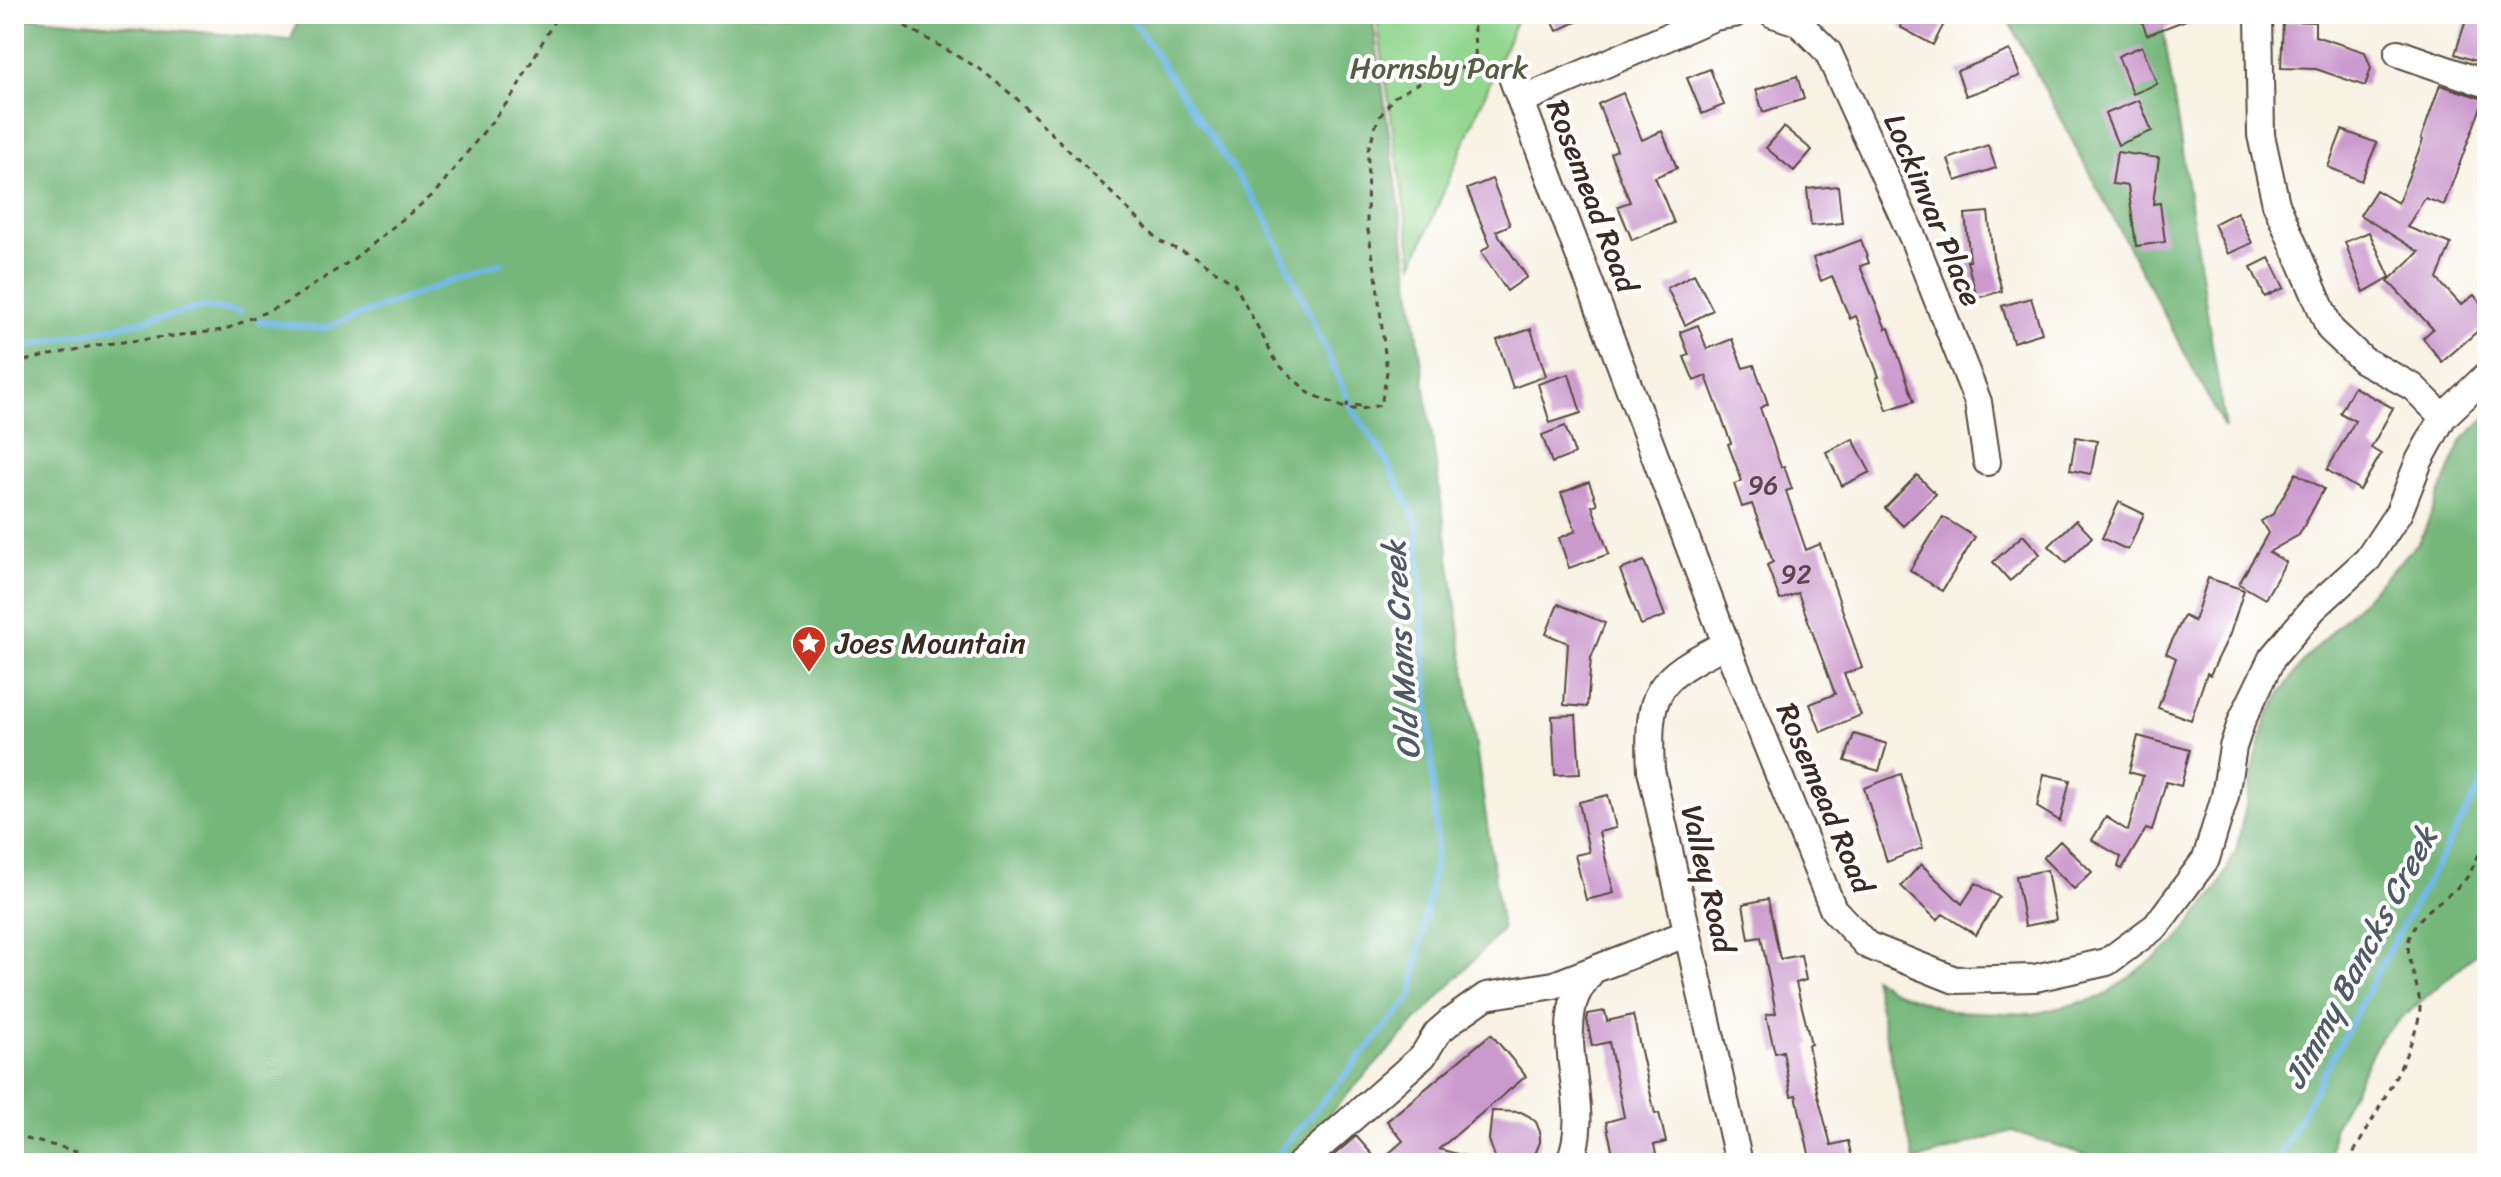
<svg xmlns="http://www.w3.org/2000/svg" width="2501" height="1177" font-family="Sriracha,sans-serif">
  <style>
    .green { fill: #92d68f; stroke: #668056; stroke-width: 2 }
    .forest { fill: #75b77a; stroke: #58704c; stroke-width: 2 }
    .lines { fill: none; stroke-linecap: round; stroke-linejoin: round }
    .stream { stroke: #70b7e8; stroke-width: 6 }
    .building { fill: #cb9acd }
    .minor-casing { stroke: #57483c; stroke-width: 30 }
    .path { stroke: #57483c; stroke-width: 3; stroke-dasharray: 6 6; stroke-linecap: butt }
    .minor { stroke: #fff; stroke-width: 26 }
    .labels { text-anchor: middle; stroke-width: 8; stroke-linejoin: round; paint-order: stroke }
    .number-label { font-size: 26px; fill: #5f464a }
    .park-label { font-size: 30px; fill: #555e40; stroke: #fff }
    .street-label { font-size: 30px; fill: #3b2a1e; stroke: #fff }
    .poi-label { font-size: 30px; fill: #3b2a1e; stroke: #fff; text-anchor: start }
    .water-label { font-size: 32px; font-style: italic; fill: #4e5b65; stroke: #fff }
  </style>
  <rect width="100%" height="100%" fill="#fff"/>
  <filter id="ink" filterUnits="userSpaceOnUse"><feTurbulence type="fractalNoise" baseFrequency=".0125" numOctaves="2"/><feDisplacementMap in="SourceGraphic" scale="16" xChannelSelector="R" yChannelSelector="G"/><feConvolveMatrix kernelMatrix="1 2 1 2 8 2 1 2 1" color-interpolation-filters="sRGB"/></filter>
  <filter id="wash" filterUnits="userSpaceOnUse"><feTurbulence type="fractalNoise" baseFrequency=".006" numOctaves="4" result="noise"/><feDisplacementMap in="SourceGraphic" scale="32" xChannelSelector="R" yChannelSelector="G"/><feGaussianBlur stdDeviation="1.8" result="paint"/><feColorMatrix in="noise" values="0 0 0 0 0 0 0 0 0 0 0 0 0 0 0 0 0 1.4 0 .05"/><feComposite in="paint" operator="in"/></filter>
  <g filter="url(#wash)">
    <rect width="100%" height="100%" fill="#f7f2e3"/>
    <path class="green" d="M1376,14h143l-106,250z"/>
    <path class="forest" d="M299,14h1073l130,916 -219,233h-1269v-1147l277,24z
      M2005,14h156l64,415z
      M2487,417v527l-106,92 -48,93 -3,34h-220l-98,-32 -98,30 -41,-184 18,13 58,21 85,3 68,-17 74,-55 42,-54 18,-37 20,-93 11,-40 18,-31 20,-28 115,-118 42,-101z"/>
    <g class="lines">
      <path class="stream" d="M1128,14l138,204 87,192 30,44 34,68 20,325 -25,149 -142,167
        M259,321l62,8 180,-66
        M14,349l191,-42 35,5
        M2276,1163l123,-231 88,-158"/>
    </g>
    <g id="blocks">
      <path class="building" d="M1549,14h44l-36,17z
        M1907,14h19l18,10 -11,21 -33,-18z
        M2139,14h60v1l-52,20z
        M2468,14h19v51l-32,-11z
        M2283,21l32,1v14l50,16 6,16 -6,18 -49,-17 -35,-1z
        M2142,46l15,38 -24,10 -15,-38z
        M2010,50l10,26 -54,20 -9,-25z
        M1710,69l14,36 -22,9 -15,-36z
        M1797,76l7,23 -41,13 -7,-22z
        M2440,85l44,14 -40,106 -19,-7 -18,29 44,17 -14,35 24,26 13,-10 13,16v12l-45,39 -19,-24 10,-9 -45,-48 31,-29 -59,-37 16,-25 22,13 25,-63 -2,-1z
        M1623,93l19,47 20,-9 15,37 -22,9 19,46 -42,17 -14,-34 12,-4 -20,-49 7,-3 -19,-46z
        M2139,100l13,31 -34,14 -13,-31z
        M1784,127l28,23 -18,21 -28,-23z
        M2342,130l35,13 -16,38 -33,-14z
        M1988,145l8,23 -40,13 -8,-22z
        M2117,152l42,6 -6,46 7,-1 5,39 -29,4 -8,-60 -16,-2z
        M1492,179l18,46 -14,6 31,46 -20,14 -26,-39 9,-7 -23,-56z
        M1838,186l4,37 -31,3 -4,-37z
        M1988,212l5,45 9,34 -25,7 -10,-37h3l-5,-47z
        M2237,212l15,31 -24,11 -14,-30z
        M2369,232l21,45 -26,15 -19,-50z
        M1861,240l8,23 -9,3 26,63 3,-1 25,73 -27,9 -11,-32 3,-1 -23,-61 -6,3 -18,-43 -11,5 -8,-23z
        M2269,258l15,30 -19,9 -14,-30z
        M1694,274l19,36 -28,15 -18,-37z
        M2031,298l11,35 -29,9 -11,-36z
        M1698,325l9,24 25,-10 11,29 11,-3 14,39 -8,4 21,59 3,-1 8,23 -6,2 20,59 14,-6 42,124 -18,6 17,41 -40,17 -11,-28 25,-10 -37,-101 -18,7 -13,-35 6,-3 -21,-58 -10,3 -8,-23 8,-3 -14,-37 3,-1 -25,-67 -12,5 -10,-24 5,-2 -9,-23z
        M1531,329l15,47 -33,12 -16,-48z
        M1569,374l12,39 -31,10 -12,-39z
        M2354,387l39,21 -22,40 10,6 -21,36 -33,-20 28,-49 -15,-8z
        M1565,426l10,28 -23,9 -10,-28z
        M2076,437l21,4 -6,33 -21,-4z
        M1853,439l17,33 -28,14 -16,-34z
        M2296,473l28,16 -25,46 -30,17 17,10 -21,37 -26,-15 29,-51 -7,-12 12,-7z
        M1917,475l19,19 -33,32 -18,-18z
        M1589,482l8,22 -5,2 17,48 -40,14 -10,-30 17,-7 -15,-38z
        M2119,502l25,12 -16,36 -26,-12z
        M1943,517l32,20 -33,54 -32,-21z
        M2076,520l16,17 -26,26 -17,-17z
        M2023,535l17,19 -30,27 -17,-19z
        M1644,561l21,55 -24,9 -21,-55z
        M2208,578l36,12 -14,44 -20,41 -3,-2 -16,47 -33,-12 18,-50 -10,-5 18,-37 10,5z
        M1558,604l47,19 -14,35 -4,49 -23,-2 4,-62 -22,-9z
        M1576,715l4,59 -25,1 -3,-59z
        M1854,734l33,10 -8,27 -34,-10z
        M2138,736l52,14 -9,36 -15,-4 -14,49 -6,-2 -24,40 -4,-2 3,-10 -29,-17 14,-23 22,14 15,-55 -14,-4z
        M1901,774l22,74 -36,14 -23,-74z
        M2044,774l26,6 -10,41 -23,-14z
        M1608,795l8,33 -17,4 15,61 -28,7 -11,-45 14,-3 -10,-50z
        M2060,841l32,31 -18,17 -31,-31z
        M1921,864l41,40 14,-21 23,14 -23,38 -33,-21 -6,6 -36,-34z
        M2047,870l9,50 -31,6 -9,-50z
        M1768,899l12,60 21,-4 5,25 -10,3 15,61 -3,1 10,51 13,49 17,-4 5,22h-42l-15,-68 -5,1 -8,-45 -8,2 -9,-38 10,-2 -15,-76 -12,2 -6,-35z
        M1605,1011l2,10 26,-6 22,99 4,-1 7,29 -12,3 4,18h-43l-9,-41 18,-5 -15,-75 -17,4 -5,-26 1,-6z
        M1491,1034l35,42 -87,73 33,9v5h-147l31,-27 23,26 24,-21 -16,-20z
        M1492,1111l29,1 8,4 7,6 4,10v10l-4,10 -7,7 -10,4h-22l-8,-23z"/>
    </g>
  </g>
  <g filter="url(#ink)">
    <use href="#blocks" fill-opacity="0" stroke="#57483c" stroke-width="2"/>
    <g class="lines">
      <g class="minor-casing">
        <path id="minor" d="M1773,14l25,8 30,30 85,186 65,164 9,60
          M2259,14l2,121 15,69 54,125 33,31 50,27 30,30
          M2398,53l89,31
          M1513,80l213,564 107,265 34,36 88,35 80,-2 72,-16 49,-36 50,-67 19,-63 8,-49 9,-27 30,-62 41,-49 55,-50 31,-47 20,-51 24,-44 44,-42
          M1522,100l192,-83 20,-3
          M1726,644c-71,35 -79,47 -75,126l88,393
          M1301,1163l122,-107 14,-23 15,-13 34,-24 68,-11 134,-52
          M1569,1163c22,-48 -7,-102 3,-154 2,-14 11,-26 20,-38"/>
      </g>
      <path class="path" d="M884,14l96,55 37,30 144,143 34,15 39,26 43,80 32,30 38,16h13l21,-4 6,-33 -11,-97 -9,-50 1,-75 10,-31 16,-22 48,-27 34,-4 14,7
        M1473,14l3,52
        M14,363l83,-18 127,-15 60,-26 68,-44 82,-66 79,-99 45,-81
        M1347,408v-4l14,2 -1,3
        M14,1136l67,16 24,11
        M2348,1163c19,-35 72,-120 72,-156 0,-20 -17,-55 -10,-71 11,-26 32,-34 51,-52 12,-11 19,-34 26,-48"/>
      <use href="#minor" class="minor"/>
    </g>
  </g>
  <defs>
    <g id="sight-pin" transform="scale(1.8)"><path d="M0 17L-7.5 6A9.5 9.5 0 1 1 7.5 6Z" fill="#c8321e" stroke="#fff"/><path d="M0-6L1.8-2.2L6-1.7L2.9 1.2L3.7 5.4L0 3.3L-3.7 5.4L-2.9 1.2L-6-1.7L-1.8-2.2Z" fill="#fff"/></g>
  </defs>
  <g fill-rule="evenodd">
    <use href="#sight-pin" x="809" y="643"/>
  </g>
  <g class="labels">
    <g class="number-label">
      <text x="1763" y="494">96</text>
      <text x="1796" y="583">92</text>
    </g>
    <g class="park-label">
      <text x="1439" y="78">Hornsby Park</text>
    </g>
    <g class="street-label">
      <text transform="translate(1592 196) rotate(69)" y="10">Rosemead Road</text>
      <text transform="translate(1933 210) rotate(67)" y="10">Lockinvar Place</text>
      <text transform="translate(1825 798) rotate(67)" y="10">Rosemead Road</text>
      <text transform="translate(1708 879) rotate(77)" y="10">Valley Road</text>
    </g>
    <g class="poi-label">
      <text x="835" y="653">Joes Mountain</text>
    </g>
    <g class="water-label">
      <text transform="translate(1401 650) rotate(-94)" y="11">Old Mans Creek</text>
      <text transform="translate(2360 957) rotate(-62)" y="11">Jimmy Bancks Creek</text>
    </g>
  </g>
  <rect width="2501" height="1177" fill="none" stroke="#fff" stroke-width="48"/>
</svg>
